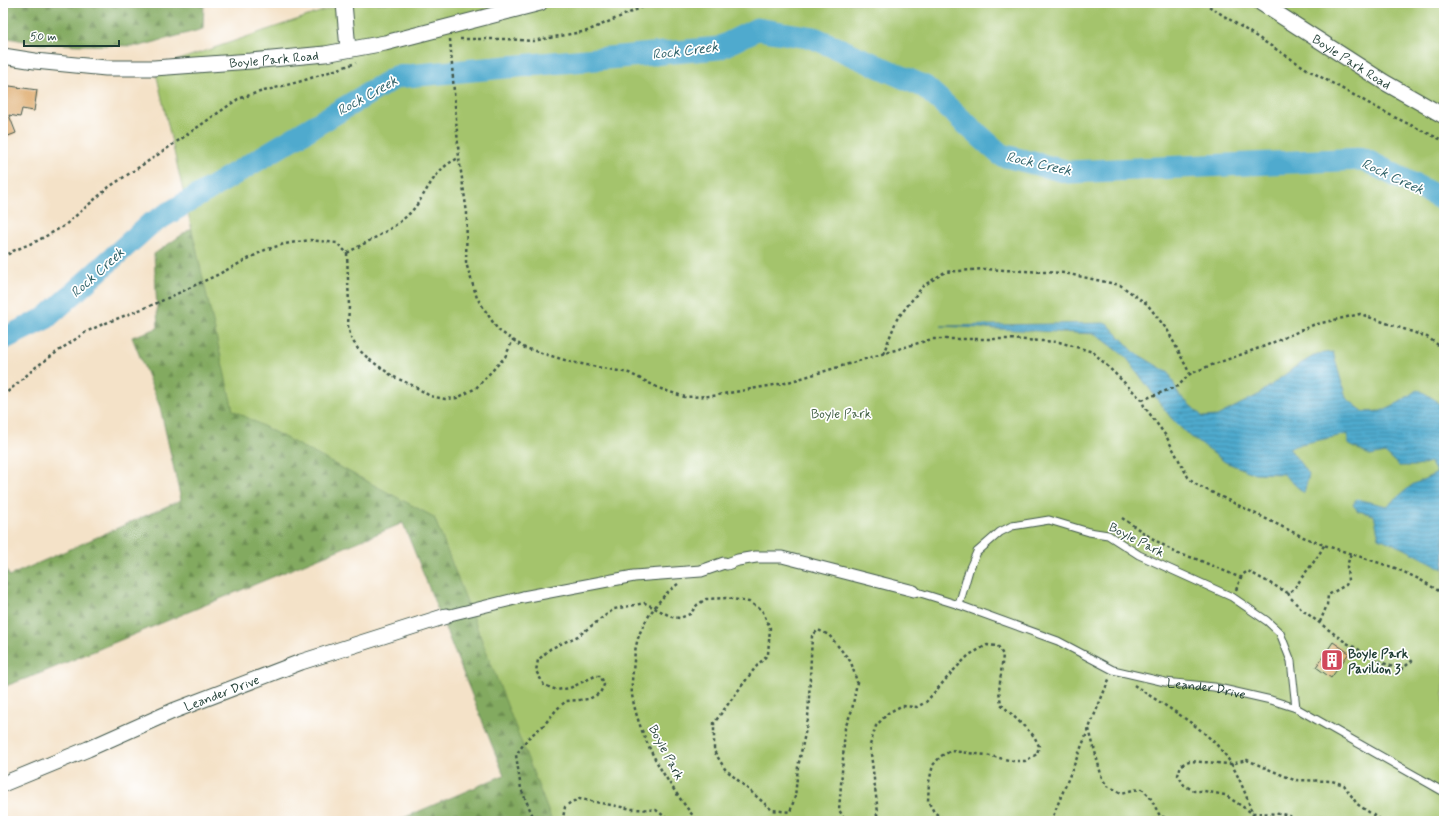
<svg xmlns="http://www.w3.org/2000/svg" width="1447" height="824" font-family="Mynerve,sans-serif">
  <style>
    .forest { fill: url(#forest-firs); stroke: #51744a }
    .park { fill: #a4c46c; stroke: #628050 }
    .water { fill: url(#water-rules); stroke: #387481 }
    .lines { fill: none; stroke-linecap: round; stroke-linejoin: round }
    .river { stroke: #50aace; stroke-width: 23 }
    .building { fill: #dda868 }
    .service-casing { stroke: #3f564a; stroke-width: 9 }
    .pedestrian-casing { stroke: #3f564a; stroke-width: 13 }
    .minor-casing { stroke: #3f564a; stroke-width: 17 }
    .path { stroke: #3f564a; stroke-width: 2.5; stroke-dasharray: 3 3; stroke-linecap: butt }
    .service { stroke: #fff; stroke-width: 7 }
    .pedestrian { stroke: #fff; stroke-width: 11 }
    .minor { stroke: #fff; stroke-width: 15 }
    .labels { text-anchor: middle; stroke-width: 3.5; stroke-linejoin: round; paint-order: stroke }
    .street-label { font-size: 13px; fill: #1f3d34; stroke: #fff }
    .park-label { font-size: 13px; fill: #405f42; stroke: #fff }
    .poi-label { font-size: 13px; font-weight: bold; fill: #1f3d34; stroke: #fff; text-anchor: start }
    .water-label { font-size: 14px; font-style: italic; fill: #30636a; stroke: #fff }
  </style>
  <defs>
    <pattern id="forest-firs" width="22" height="20" patternUnits="userSpaceOnUse"><rect width="22" height="20" fill="#83aa60"/><path d="M5 1l3.5 6h-7zM16 11l3.5 6h-7z" fill="#6b8c50"/></pattern>
    <pattern id="water-rules" width="6" height="5" patternUnits="userSpaceOnUse"><rect width="6" height="5" fill="#50aace"/><path d="M0 2.5h6" fill="none" stroke="#428ca8"/></pattern>
  </defs>
  <rect width="100%" height="100%" fill="#fff"/>
  <filter id="ink" filterUnits="userSpaceOnUse"><feTurbulence type="fractalNoise" baseFrequency=".025" numOctaves="2"/><feDisplacementMap in="SourceGraphic" scale="8" xChannelSelector="R" yChannelSelector="G"/><feConvolveMatrix kernelMatrix="1 2 1 2 8 2 1 2 1" color-interpolation-filters="sRGB"/></filter>
  <filter id="wash" filterUnits="userSpaceOnUse"><feTurbulence type="fractalNoise" baseFrequency=".012" numOctaves="4" result="noise"/><feDisplacementMap in="SourceGraphic" scale="16" xChannelSelector="R" yChannelSelector="G"/><feGaussianBlur stdDeviation="0.9" result="paint"/><feColorMatrix in="noise" values="0 0 0 0 0 0 0 0 0 0 0 0 0 0 0 0 0 1.4 0 .05"/><feComposite in="paint" operator="in"/></filter>
  <g filter="url(#wash)">
    <rect width="100%" height="100%" fill="#f4e2c8"/>
    <path class="forest" d="M3,3h201l-1,26 -63,17 -100,-2 -37,-7z
      M308,148l1136,673h-1048l108,-46 -101,-252 -362,150 -38,14v-126l6,15 172,-76 -21,-93 -28,-70 26,-9 -4,-74z"/>
    <path class="park" d="M346,3h1098v818h-892l-118,-304 -201,-107 -78,-342z"/>
    <path class="water" d="M1107,323l27,29 35,21 10,22 24,22 14,-1 41,-21 37,-28 22,-13 16,-2 13,46 18,14 17,-1 19,-9 18,-13 19,12 7,11v157l-43,-22 -22,-9 -5,-23 -16,-4 -5,-6 3,-6 31,7 25,-21 25,-12 -7,-11 -12,4h-19l-14,-13 -14,3 -23,-12v-10l-47,10 -12,4 20,27 -5,18 -21,-19 -30,-1 -28,-11 -39,-29 -15,-15 -45,-61 -30,-23 -155,-8z"/>
    <g class="lines">
      <path class="river" d="M3,339l43,-21 103,-93 247,-148 323,-29 38,-19 57,9 111,49 76,68 68,17 294,-13 81,41"/>
    </g>
    <g id="blocks">
      <path class="building" d="M3,85l34,5 -3,21 -12,-2 -2,8 -11,-2 7,18 -13,5z
        M1333,642l16,11 -18,25 -15,-11z"/>
    </g>
  </g>
  <g filter="url(#ink)">
    <use href="#blocks" fill-opacity="0" stroke="#3f564a" stroke-width="1"/>
    <g class="lines">
      <g class="service-casing">
        <g id="service">
          <path id="s1" d="M914,591l45,14 99,36 55,29 52,12 49,5 57,13 25,8 148,84"/>
          <path d="M959,605l10,-35 8,-18 23,-20 12,-6 37,-6 40,12 19,3 31,20 93,42 35,24 13,12 11,28 5,47"/>
        </g>
      </g>
      <g class="pedestrian-casing">
        <path id="pedestrian" d="M446,616l77,-19 111,-21 67,-5 23,-8 3,1 11,-4 18,-3h26l132,34"/>
      </g>
      <g class="minor-casing">
        <g id="minor">
          <path d="M344,3l4,46"/>
          <path id="s2" d="M1261,3l123,79 60,34"/>
          <path id="s3" d="M3,56l32,5 71,7h48l97,-7 74,-7 60,-11 155,-40"/>
          <path id="s4" d="M3,784l85,-35 85,-38 128,-49 145,-46"/>
        </g>
      </g>
      <path class="path" d="M1204,3l106,68 82,45 52,25
        M450,39l9,119 8,55 -1,50 11,35 21,32 27,18 46,14 58,11 32,16 24,8 27,-1 73,-13 147,-44h76l51,3 34,10 49,48 2,6 22,30 22,41 9,8 106,52 21,8 71,23 24,11 25,15
        M460,39h46l27,2 54,-10 65,-28
        M347,253l2,53 -1,20 3,12 7,11 12,11 24,17 20,9 16,10 15,3 12,-1 19,-10 29,-31 8,-17
        M3,258l10,-7 24,-10 27,-15 45,-39 56,-37 73,-51 18,-6 46,-12 54,-18
        M883,354l14,-35 26,-33 22,-14 39,-3 80,4 56,12 27,19 21,27 22,43
        M3,396l33,-29 28,-20 22,-15 15,-7 56,-22 60,-28 48,-25 19,-6 26,-4 27,3 10,10c21,-12 46,-23 63,-40 18,-19 22,-44 49,-55
        M1142,400l36,-14 12,-12 19,-8 56,-20 48,-21 47,-11 67,23 17,12
        M1122,518l28,19 28,17 16,4 47,20
        M678,584c-15,10 -27,27 -35,42 -6,12 -8,23 -9,35 -1,11 -3,23 -2,34 8,47 36,89 65,126
        M1236,590l6,-15 6,-4 40,22c7,-4 10,-10 15,-17 8,-11 15,-18 21,-31
        M1288,593l2,4 11,12 44,33 36,20 12,5 9,2 11,-9
        M1320,622l7,-17 1,-10 18,-10 2,-4 -1,-15 4,-13
        M1134,685c31,22 69,40 92,71 13,18 22,44 29,65
        M1089,729l13,49 5,8 15,7 11,-3 9,-1 8,8 10,19 10,3 25,2
        M535,821l-14,-32 -5,-34 12,-17 16,-13 13,-16 9,-8 23,-2 11,-6 4,-8 -3,-9h-6l-25,12 -13,2 -13,-5 -8,-14 2,-11 12,-11 28,-13 36,-27 31,-6 27,14 8,1 10,-4 7,-9 9,-6 20,-1 23,4 13,8 8,18 -2,26 -13,14 -41,55v28l11,18 47,41 18,2 5,-15 3,-30 10,-48 4,-83 6,-6 11,5 22,27 6,20 -5,28 -7,18 -2,31 -4,51 7,11
        M564,821l-1,-3 2,-11 6,-5 9,-3 52,10 24,1 12,9v2
        M873,821l5,-8 -8,-68 6,-19 12,-13 13,-7 16,1 9,-5 27,-31 16,-16 18,-10 11,1 5,9 -4,36 2,13 33,32 5,10 -2,8 -12,7h-12l-27,-6 -35,-4 -10,5 -8,9 -4,17 -1,19 6,11 12,9
        M1051,821l59,-144
        M1294,821l-1,-4 -11,-3 -30,-1 -27,-18 -21,-4h-10l-10,-6 -6,-10 3,-10 8,-4 42,3 16,-4 47,20 38,1 12,4 13,19 25,17"/>
      <use href="#service" class="service"/>
      <use href="#pedestrian" class="pedestrian"/>
      <use href="#minor" class="minor"/>
    </g>
  </g>
  <defs>
    <g id="building-square" transform="scale(1.15)"><rect x="-9" y="-9" width="18" height="18" rx="4" fill="#d1495b" stroke="#fff"/><path d="M-4-6H4V6H1V3H-1V6H-4ZM-2.5-4.3h1.7v1.8h-1.7ZM.8-4.3h1.7v1.8H.8ZM-2.5-1h1.7V.8h-1.7ZM.8-1h1.7V.8H.8Z" fill="#fff"/></g>
  </defs>
  <g fill-rule="evenodd">
    <use href="#building-square" x="1332" y="660"/>
  </g>
  <g class="labels">
    <g class="street-label">
      <text dy="5" stroke="none"><textPath href="#s3" startOffset="272">Boyle Park Road</textPath></text>
      <text dy="5" stroke="none"><textPath href="#s2" startOffset="108">Boyle Park Road</textPath></text>
      <text transform="translate(1137 539) rotate(27)" y="5">Boyle Park</text>
      <text dy="5" stroke="none"><textPath href="#s1" startOffset="310">Leander Drive</textPath></text>
      <text dy="5" stroke="none"><textPath href="#s4" startOffset="237">Leander Drive</textPath></text>
      <text transform="translate(667 752) rotate(62)" y="5">Boyle Park</text>
    </g>
    <g class="park-label">
      <text x="841" y="418">Boyle Park</text>
    </g>
    <g class="poi-label">
      <text x="1348" y="658">Boyle Park<tspan x="1348" dy="15">Pavilion 3</tspan></text>
    </g>
    <g class="water-label">
      <text transform="translate(685 50) rotate(-7)" y="5">Rock Creek</text>
      <text transform="translate(367 95) rotate(-29)" y="5">Rock Creek</text>
      <text transform="translate(1039 163) rotate(13)" y="5">Rock Creek</text>
      <text transform="translate(1393 176) rotate(25)" y="5">Rock Creek</text>
      <text transform="translate(97 272) rotate(-42)" y="5">Rock Creek</text>
    </g>
  </g>
  <rect width="1447" height="824" fill="none" stroke="#fff" stroke-width="16"/>
  <path d="M24 40v6h95v-6" fill="none" stroke="#1f3d34" stroke-width="2"/>
  <text x="30" y="40" font-size="12" fill="#1f3d34" stroke="#ffffff" stroke-width="3" paint-order="stroke">50 m</text>
</svg>
